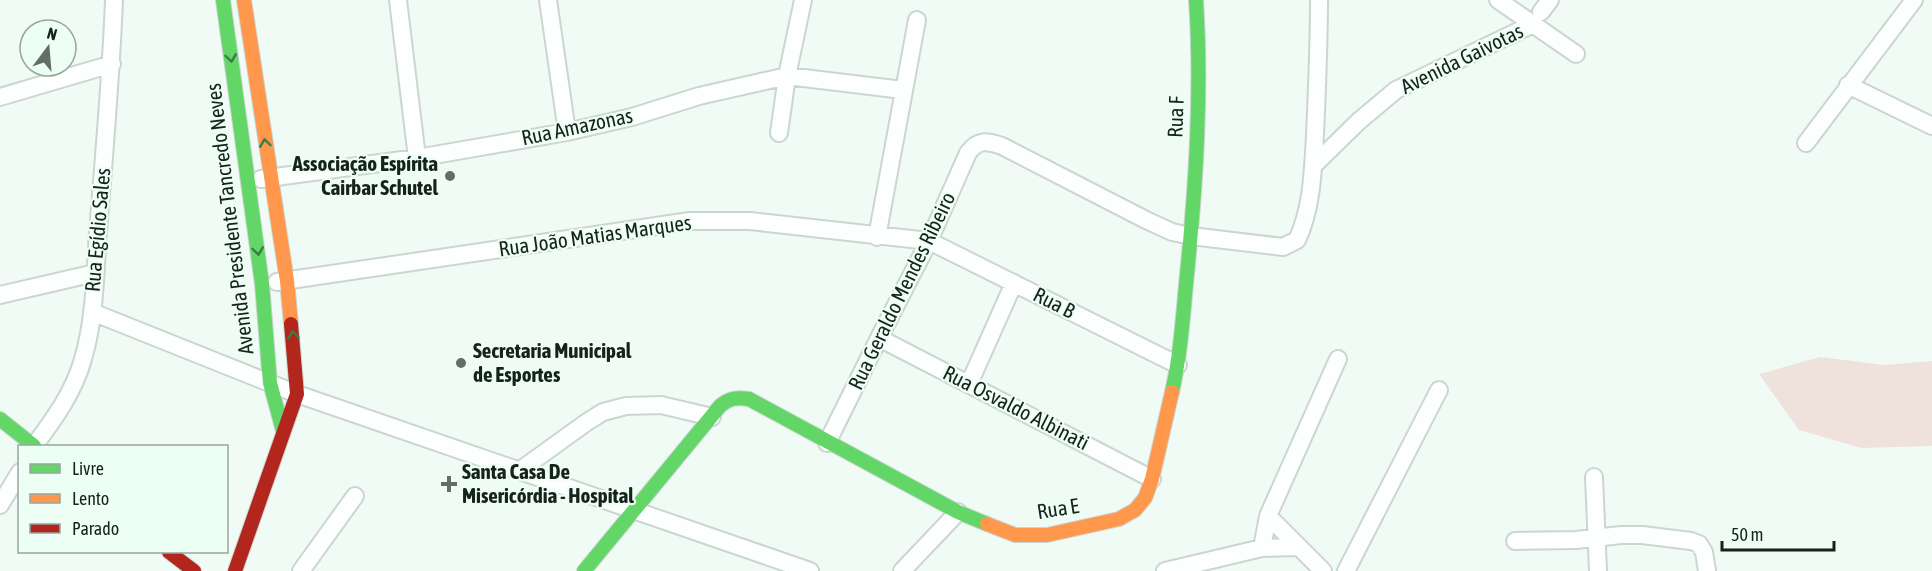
<svg xmlns="http://www.w3.org/2000/svg" width="1932" height="571" font-family="'Asap Condensed',sans-serif">
  <style>
    .green { fill: #efe2dc }
    .lines { fill: none; stroke-linecap: round; stroke-linejoin: round }
    .street-casing { stroke: #cbd6d0; stroke-width: 20 }
    .fast-casing { stroke: #cbd6d0; stroke-width: 16 }
    .slow-casing { stroke: #cbd6d0; stroke-width: 16 }
    .jam-casing { stroke: #cbd6d0; stroke-width: 16 }
    .street { stroke: #fdfefe; stroke-width: 16 }
    .fast { stroke: #63d668; stroke-width: 14 }
    .slow { stroke: #ff974d; stroke-width: 14 }
    .jam { stroke: #b3261e; stroke-width: 14 }
    .oneway { stroke: #3d7c42 }
    .poi-dot { fill: #636e68; stroke: #edfff5; stroke-width: 2 }
    .labels { text-anchor: middle; stroke-width: 4.5; stroke-linejoin: round; paint-order: stroke }
    .street-label { font-size: 21px; fill: #17221c; stroke: #edfff5 }
    .poi-label { font-size: 21px; font-weight: bold; fill: #17221c; stroke: #edfff5; text-anchor: start }
  </style>
  <rect width="100%" height="100%" fill="#f1fbf6"/>
  <path class="green" d="M1820,357l65,8 47,-4v85l-71,2 -62,-18 -40,-56z"/>
  <g class="lines">
    <g class="street-casing">
      <path id="street" d="M398,0l19,158
        M548,0l19,132
        M1498,0l78,54
        M1541,12l9,-12
        M1848,85l84,41
        M0,97l112,-33
        M779,133l8,-57 16,-76
        M1806,143l108,-143
        M1313,166l46,-45 37,-31 135,-65
        M261,179l156,-21 150,-26 65,-15 67,-21 88,-20 116,14
        M877,237l40,-217
        M277,282l413,-61h60l179,20 249,124
        M0,295l95,-22
        M92,312l205,82 513,177
        M879,338l273,141
        M969,384l45,-101
        M827,443l52,-105 50,-97 39,-88c10,-14 19,-12 34,-7l144,74 26,12 19,4 92,11 14,-7c15,-31 16,-70 18,-105 2,-45 4,-90 4,-135
        M34,446c20,-27 40,-54 49,-87 12,-40 12,-85 15,-127 6,-77 13,-154 16,-232
        M519,471l68,-49 16,-10 23,-6 35,-1 51,12
        M1594,477l4,94
        M0,505l20,-33
        M1268,516l55,55
        M1515,541l61,-1 45,-5h21l49,6 8,3 5,8 3,19
        M1262,548l6,-32 70,-157
        M301,571l54,-75
        M902,571l56,-59
        M1165,571l97,-23 36,-1
        M1346,571l93,-181"/>
    </g>
    <g class="fast-casing">
      <path id="fast" d="M223,0l39,284 8,99 13,48
        M1172,392c9,-39 11,-78 15,-118 9,-91 15,-183 9,-274
        M0,419l34,27
        M584,571l136,-165c9,-8 17,-9 29,-7l209,113 29,12"/>
    </g>
    <g class="slow-casing">
      <path id="slow" d="M244,0l43,281 4,43
        M987,524l28,11h32l72,-16 16,-9 10,-12 7,-19 20,-87"/>
    </g>
    <g class="jam-casing">
      <path id="jam" d="M169,552l25,19
        M235,571l62,-177 -6,-70"/>
    </g>
    <use href="#street" class="street"/>
    <use href="#fast" class="fast"/>
    <use href="#slow" class="slow"/>
    <use href="#jam" class="jam"/>
  </g>
  <defs><path id="oneway-chevron" d="M-2-3.5L2.5 0L-2 3.5" fill="none" stroke-width="1.6" stroke-linecap="round" stroke-linejoin="round" transform="scale(1.5)"/></defs>
  <g class="oneway">
    <use href="#oneway-chevron" transform="translate(231 58) rotate(82)"/>
    <use href="#oneway-chevron" transform="translate(265 143) rotate(-98)"/>
    <use href="#oneway-chevron" transform="translate(258 251) rotate(82)"/>
    <use href="#oneway-chevron" transform="translate(293 335) rotate(-96)"/>
  </g>
  <g class="poi-dot">
    <circle cx="450" cy="176" r="6"/>
    <circle cx="461" cy="363" r="6"/>
    <path d="M446 475h6v6h6v6h-6v6h-6v-6h-6v-6h6z"/>
  </g>
  <g class="labels">
    <g class="street-label">
      <text transform="translate(1462 59) rotate(-26)" y="7">Avenida Gaivotas</text>
      <text transform="translate(1176 117) rotate(-88)" y="7">Rua F</text>
      <text transform="translate(577 127) rotate(-12)" y="7">Rua Amazonas</text>
      <text transform="translate(230 219) rotate(-97)" y="7">Avenida Presidente Tancredo Neves</text>
      <text transform="translate(98 230) rotate(-85)" y="7">Rua Egídio Sales</text>
      <text transform="translate(595 236) rotate(-8)" y="7">Rua João Matias Marques</text>
      <text transform="translate(902 291) rotate(-64)" y="7">Rua Geraldo Mendes Ribeiro</text>
      <text transform="translate(1054 303) rotate(27)" y="7">Rua B</text>
      <text transform="translate(1016 408) rotate(27)" y="7">Rua Osvaldo Albinati</text>
      <text transform="translate(1058 509) rotate(-9)" y="7">Rua E</text>
    </g>
    <g class="poi-label">
      <text x="438" y="171" text-anchor="end">Associação Espírita<tspan x="438" dy="24">Cairbar Schutel</tspan></text>
      <text x="473" y="358">Secretaria Municipal<tspan x="473" dy="24">de Esportes</tspan></text>
      <text x="462" y="479">Santa Casa De<tspan x="462" dy="24">Misericórdia - Hospital</tspan></text>
    </g>
  </g>
  <rect x="18" y="445" width="210" height="108" fill="#edfff5" stroke="#97a79e" stroke-width="1.5"/>
  <rect x="30" y="464" width="30" height="9" fill="#63d668" stroke="#97a79e" stroke-width="1.5"/>
  <text x="72" y="475" font-size="18" fill="#17221c">Livre</text>
  <rect x="30" y="494" width="30" height="9" fill="#ff974d" stroke="#97a79e" stroke-width="1.5"/>
  <text x="72" y="505" font-size="18" fill="#17221c">Lento</text>
  <rect x="30" y="524" width="30" height="9" fill="#b3261e" stroke="#97a79e" stroke-width="1.5"/>
  <text x="72" y="535" font-size="18" fill="#17221c">Parado</text>
  <g transform="translate(48 48) rotate(16)"><circle r="28" fill="#edfff5" stroke="#97a79e" stroke-width="1.5"/>
  <path d="M0-4.5L10 22L0 15L-10 22Z" fill="#636e68"/>
  <text y="-9" font-size="16" font-weight="bold" text-anchor="middle" fill="#17221c">N</text>
  </g>
  <path d="M1722 541v9h112v-9" fill="none" stroke="#17221c" stroke-width="3"/>
  <text x="1731" y="541" font-size="18" fill="#17221c" stroke="#edfff5" stroke-width="4.5" paint-order="stroke">50 m</text>
</svg>
